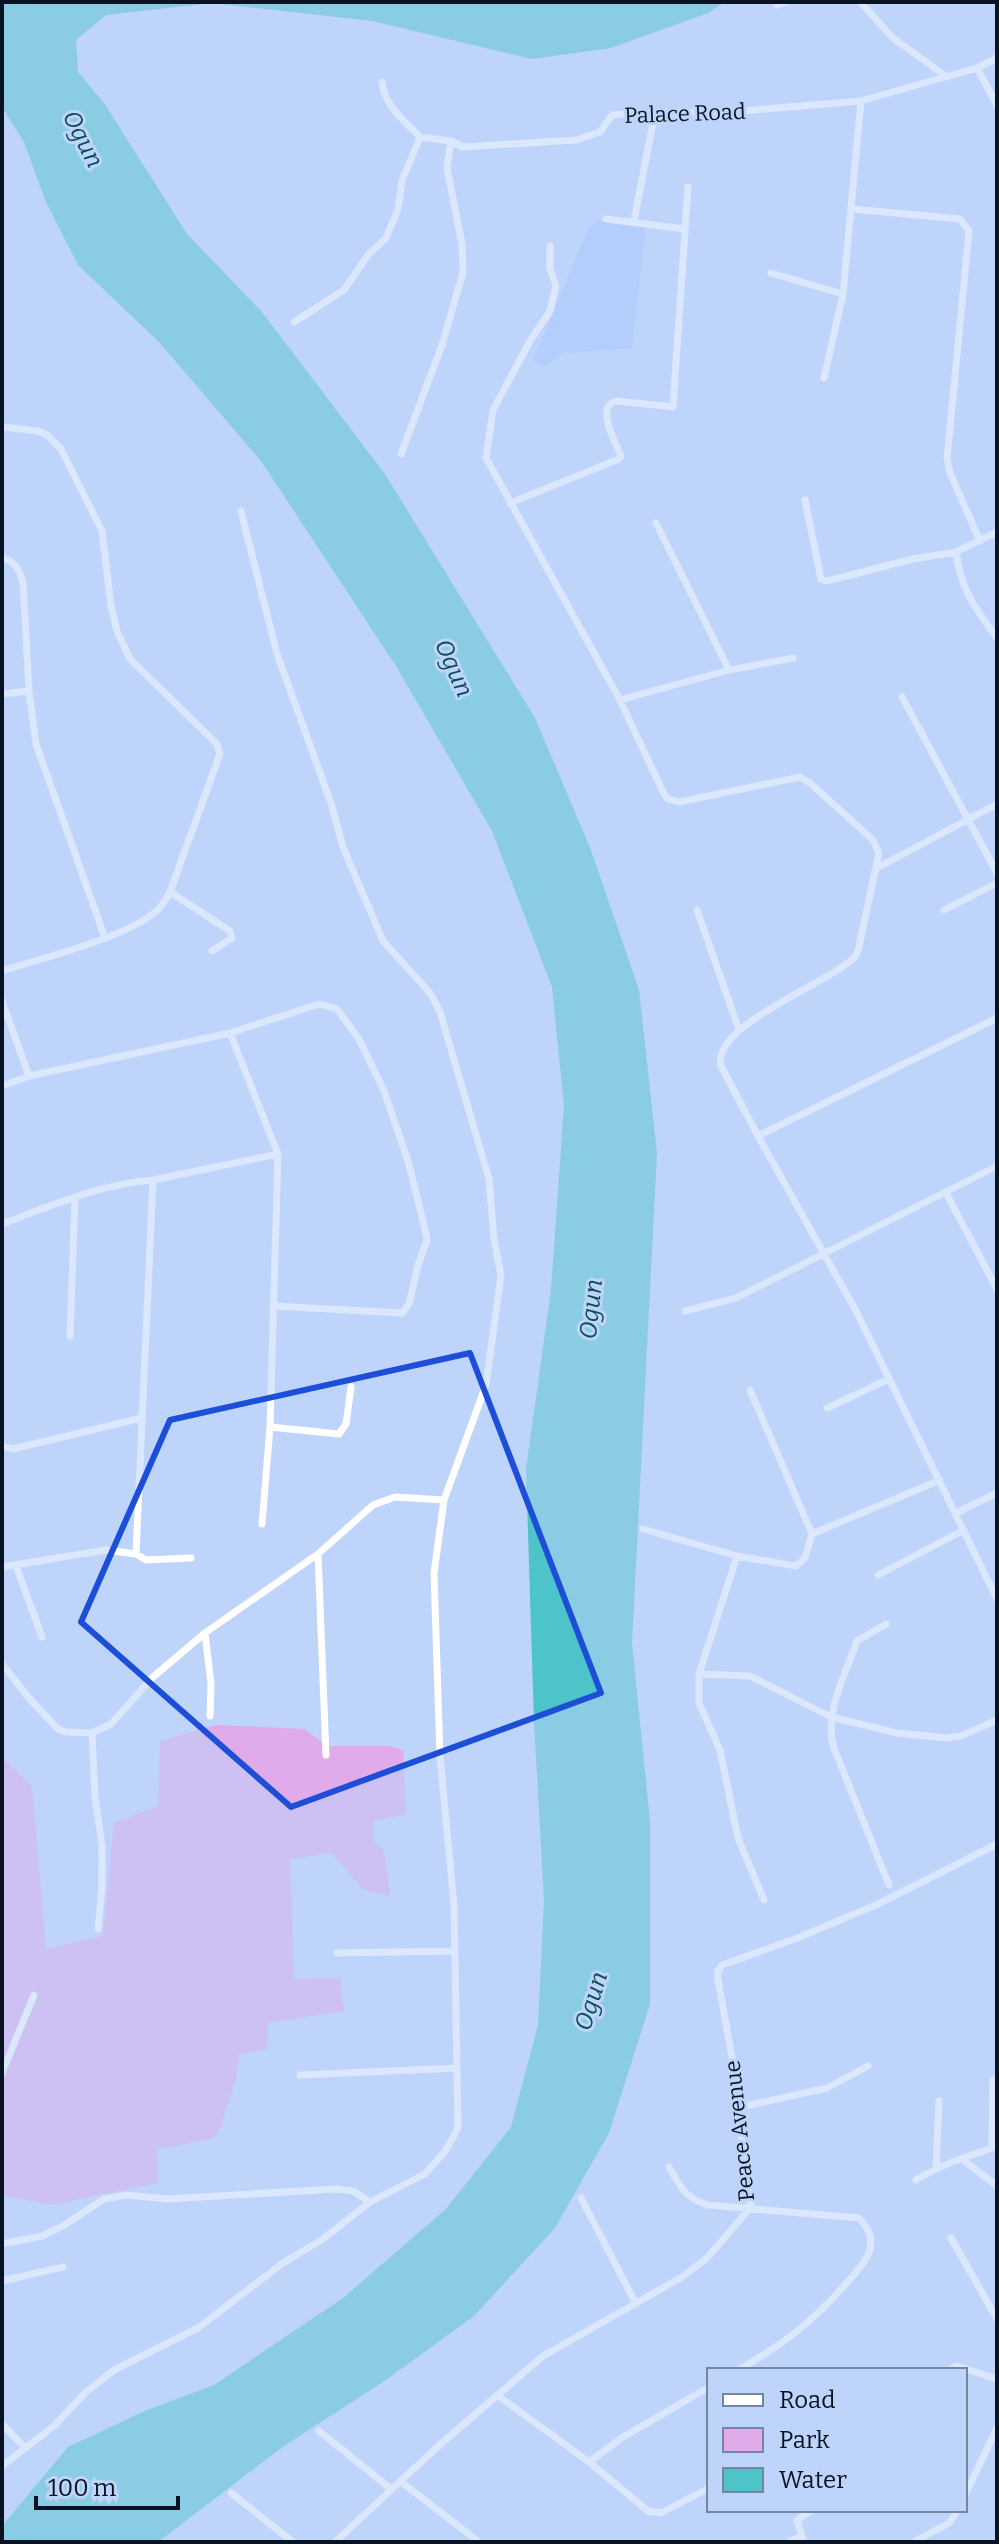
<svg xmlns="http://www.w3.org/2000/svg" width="999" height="2544" font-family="Bitter,serif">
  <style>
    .built { fill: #a8c8fd }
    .green { fill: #e0aaeb }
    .water { fill: #4dc3ca }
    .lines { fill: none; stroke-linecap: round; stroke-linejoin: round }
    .minor { stroke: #fff; stroke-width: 7 }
    .marked { fill: none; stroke: #1d4ed8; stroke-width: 6; stroke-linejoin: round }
    .labels { text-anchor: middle; stroke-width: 6; stroke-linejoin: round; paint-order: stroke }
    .street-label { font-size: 22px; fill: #081222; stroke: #bed4fa }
    .water-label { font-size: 24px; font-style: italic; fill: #085054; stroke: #bed4fa }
  </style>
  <rect width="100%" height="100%" fill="#bed4fa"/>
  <path class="built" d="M598,221l48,6 -14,121 -70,5 -17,13 -12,-6 56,-133z"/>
  <path class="green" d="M216,1725l89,4 21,17h63l14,4 3,64 -32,7v21l10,9 6,45 -28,-7 -30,-36 -42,6 4,120 46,-1 4,33 -76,12 -1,26 -28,5 -3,25 -19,58 -60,13 1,33 -107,22 -49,-10v-439l30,31 14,162 57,-13 11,-113 44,-17 2,-65z"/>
  <path class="water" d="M2,2h723l-17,11 -97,35 -79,11 -160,-38 -160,-18 -106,12 -30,25 2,32 26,31 83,131 74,77 124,163 150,244 56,132 48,140 18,163 -25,490 18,178v183l-41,129 -54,95 -81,88 -91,66 -99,64 -126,96h-156v-16l66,-79 79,-37 67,-25 129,-87 103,-89 65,-82 27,-102 6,-125 -10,-178 -8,-253 25,-179 13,-184 -12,-119 -60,-156 -96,-165 -135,-205 -101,-118 -82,-78 -33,-65 -21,-58 -22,-35z"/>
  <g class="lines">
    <path class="minor" d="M860,2l33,36 54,39
      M777,5l9,-3
      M977,68l20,37
      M382,82c3,25 21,37 38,55
      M852,209l108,10 9,12 -22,228 3,14 30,68
      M606,219l79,10
      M634,221l21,-109
      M550,246v23l6,16 -6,26 -20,30 -37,69 -7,48 134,242 44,94 4,5 11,3 121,-25 10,6 63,57 6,13 -21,98 -4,7c-25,25 -144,68 -133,108l37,70
      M771,273l72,21
      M294,322l50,-32 24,-35 18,-17 12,-29 4,-28 18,-44 31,4 12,6 113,-7 24,-8 12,-17 43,-3 63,1 143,-12 116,-33 20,-10
      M824,378l19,-84 18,-193
      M2,427l36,4 9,4 14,14 41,82 9,75 6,25 13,28 87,85 3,10 -50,138c-4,7 -8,15 -15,20 -28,25 -115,47 -153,59
      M401,454l41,-109 21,-73 -1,-28 -15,-76 4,-27
      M805,500l16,79 6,2 86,-22 43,-7 41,-20
      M510,503l109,-44 2,-3c-6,-15 -26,-49 -5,-55l57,6 15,-220
      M656,523l73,147
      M956,552c6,41 18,54 41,86
      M2,558c13,3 18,12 21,25l6,108 7,53 69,194
      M2,694l27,-3
      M902,697l95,176
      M620,700l109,-30 64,-12
      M877,868l120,-64
      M170,892l60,39 2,7 -20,13
      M697,910l42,120
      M944,910l53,-27
      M2,1001l27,75
      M997,1018l-239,118 98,175 141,288
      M230,1033l48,121 -8,273 -8,97
      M2,1086l27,-10 201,-43 89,-29 18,5 22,30 25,52 24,70 17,68 2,11 -9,25 -9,39 -7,9 -129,-7
      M946,1193l51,96
      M2,1224c49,-18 98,-40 151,-44l125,-26
      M685,1311l51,-13 261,-132
      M70,1336l5,-139
      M750,1390l62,144
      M827,1408l62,-29
      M270,1427l69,7 7,-10 5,-37
      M2,1446l11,3 128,-31
      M956,1513l41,-20
      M643,1529l94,27 59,10 9,-8 7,-24 128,-54
      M136,1554l17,-374
      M318,1554l8,201
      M737,1556l-38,118v29l21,47 18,88 26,62
      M16,1566l26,71
      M2,1567l104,-17 30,4 10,6 45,-2
      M878,1575l86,-45
      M886,1624l-29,17c-11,32 -34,73 -23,107l55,137
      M205,1633l6,51 -1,32
      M2,1664l26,33 30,32 7,3 27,1 19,-9 42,-47 52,-44 113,-79 55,-49 22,-8 49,3
      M699,1674l51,2 81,41 66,16 50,5 14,-2 36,-16
      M92,1733l3,64 7,48v41l-4,43
      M337,1953l117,-2
      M2,2073l32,-78
      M300,2075l157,-7
      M741,2107l86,-19 41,-22
      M992,2148l1,-68
      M963,2160l34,26
      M669,2167c12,21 16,31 39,38l151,13c9,10 15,20 10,34 -2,8 -11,18 -17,25 -36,42 -66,66 -114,93
      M936,2167l3,-66
      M916,2180c25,-16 54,-24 81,-34
      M581,2198l55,106
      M951,2238l46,81
      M2,2244l40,-8 21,-10 41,-27 22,-4 42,4 168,-10 17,2 17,11
      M2,2281l61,-14
      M948,2370l9,-4 40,13
      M497,2395l92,67 59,49 13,2 48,-25
      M2,2424l22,23
      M319,2431l72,58
      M589,2462l34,-25 86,-50
      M2,2466l52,-40 31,-33 29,-23 84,-42 85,-65 40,-24 47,-37 55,-28 21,-24 12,-22 -4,-223 -14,-149 -6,-183 10,-73 42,-115 15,-110 -7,-36 -5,-60 -49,-167 -10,-19 -47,-52 -40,-94 -12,-44 -54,-149 -36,-143
      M400,2481l79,61
      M231,2493l62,49
      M965,2495l32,-67
      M335,2542l100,-93 108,-93 139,-79 25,-19 44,-51 -9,-67 -1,-33 -23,-127v-9l4,-6 78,-28 78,-33 119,-60
      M789,2542l12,-6
      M804,2542l-7,-22 15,-10
      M914,2542l35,-19 9,-13"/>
  </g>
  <path d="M0 0H999V2544H0ZM470,1353l131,340 -310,114 -210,-185 89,-202z" fill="#bed4fa" fill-opacity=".55" fill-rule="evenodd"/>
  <path class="marked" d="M470,1353l131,340 -310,114 -210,-185 89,-202z"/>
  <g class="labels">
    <g class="street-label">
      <text transform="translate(685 113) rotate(-2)" y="8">Palace Road</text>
      <text transform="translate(739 2131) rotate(-96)" y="8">Peace Avenue</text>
    </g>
    <g class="water-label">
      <text transform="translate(83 139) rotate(63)" y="8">Ogun</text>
      <text transform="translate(454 668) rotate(66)" y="8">Ogun</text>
      <text transform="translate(591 1309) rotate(-84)" y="8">Ogun</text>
      <text transform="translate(591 2001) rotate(-73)" y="8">Ogun</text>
    </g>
  </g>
  <rect width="999" height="2544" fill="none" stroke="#081222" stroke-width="8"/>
  <rect x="707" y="2368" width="260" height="144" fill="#bed4fa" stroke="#7586a4" stroke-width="2"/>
  <rect x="723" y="2394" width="40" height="12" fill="#ffffff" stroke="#7586a4" stroke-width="2"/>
  <text x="779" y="2408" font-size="24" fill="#081222">Road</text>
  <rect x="723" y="2428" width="40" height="24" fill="#e0aaeb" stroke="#7586a4" stroke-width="2"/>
  <text x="779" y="2448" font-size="24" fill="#081222">Park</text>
  <rect x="723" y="2468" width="40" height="24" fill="#4dc3ca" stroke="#7586a4" stroke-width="2"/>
  <text x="779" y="2488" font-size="24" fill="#081222">Water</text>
  <path d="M36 2496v12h142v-12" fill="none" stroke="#081222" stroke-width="4"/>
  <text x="48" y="2496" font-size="24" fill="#081222" stroke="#bed4fa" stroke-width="6" paint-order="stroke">100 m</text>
</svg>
